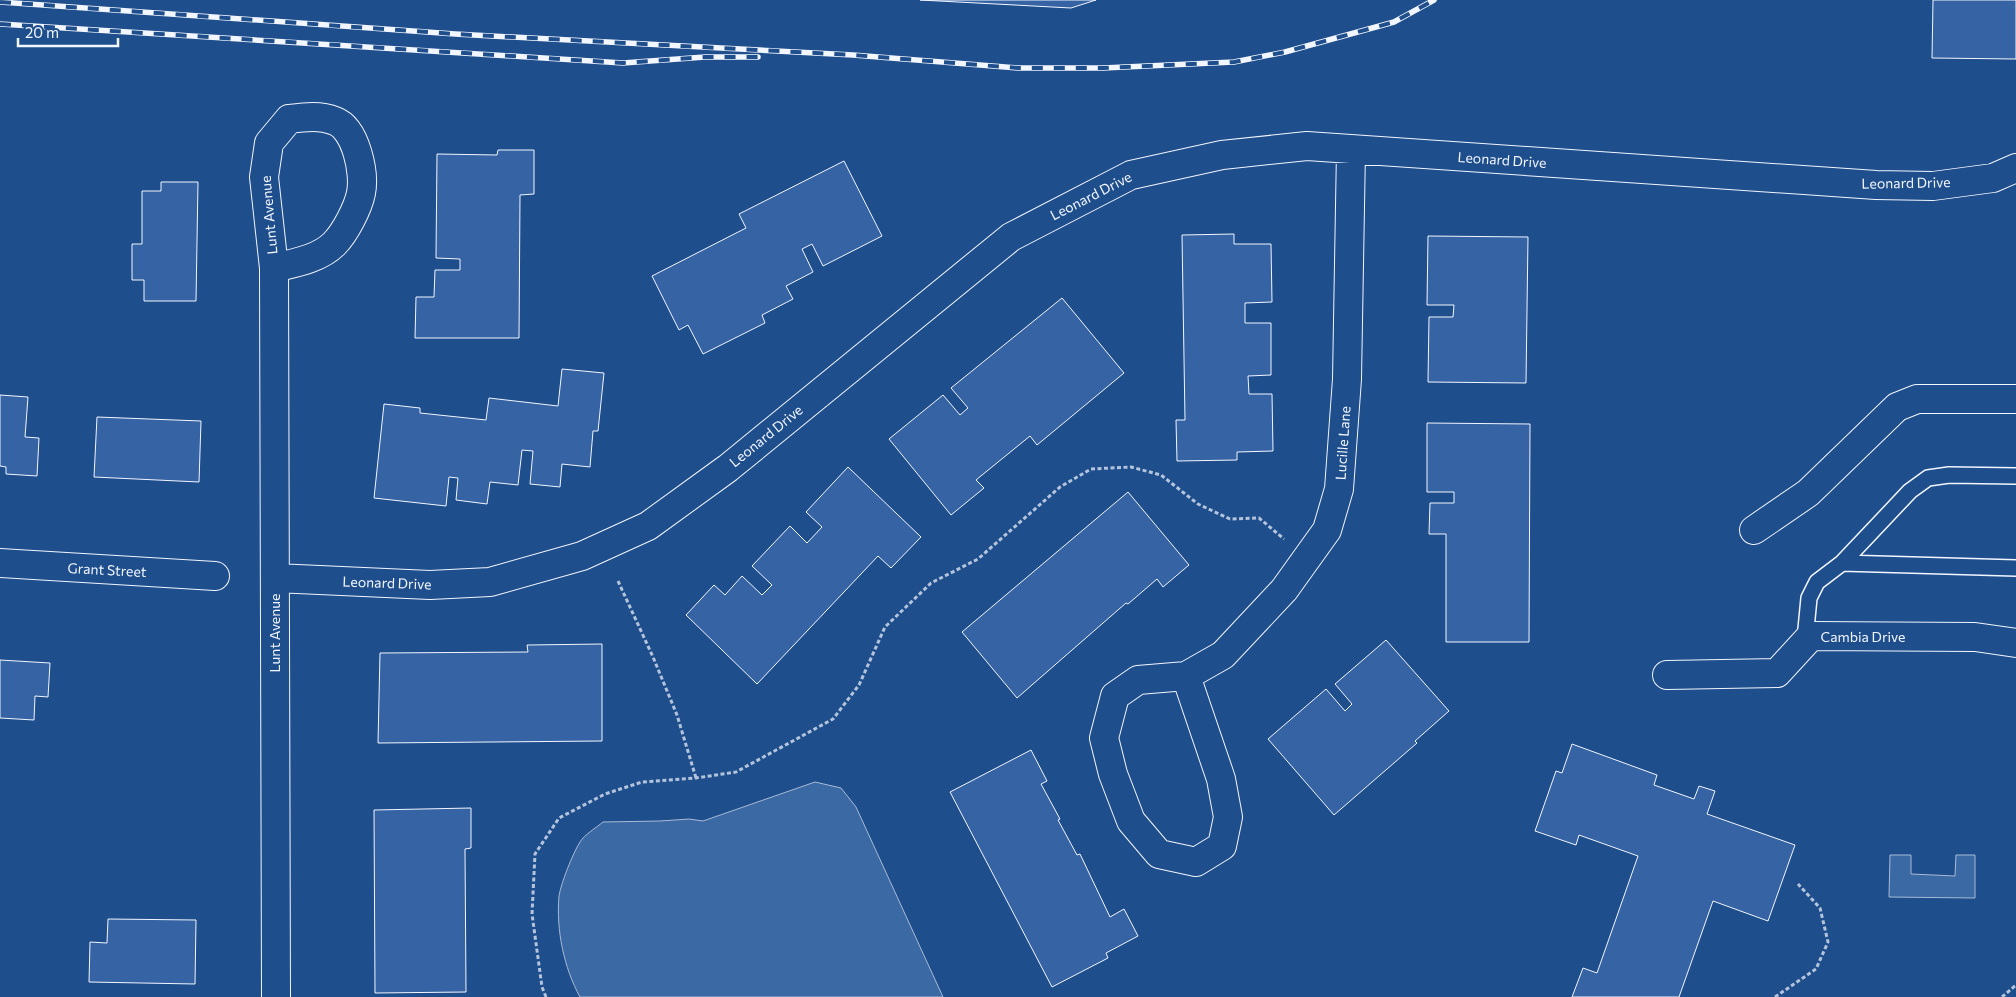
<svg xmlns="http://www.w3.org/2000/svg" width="2016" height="997" font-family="Commissioner,sans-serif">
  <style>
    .water { fill: #3b69a3; stroke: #a8bbd7 }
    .building { fill: #3563a3; stroke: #f2f6ff }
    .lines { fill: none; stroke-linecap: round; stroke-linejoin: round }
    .service-casing { stroke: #f2f6ff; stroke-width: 18 }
    .minor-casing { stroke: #f2f6ff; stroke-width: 30 }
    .path { stroke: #b3c4dc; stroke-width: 3; stroke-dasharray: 4 2.5; stroke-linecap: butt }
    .service { stroke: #1f4e8c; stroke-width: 15 }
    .minor { stroke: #1f4e8c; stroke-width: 28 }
    .rail-casing { stroke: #f2f6ff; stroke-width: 5.5 }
    .rail { stroke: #1f4e8c; stroke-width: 4; stroke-dasharray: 11; stroke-linecap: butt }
    .labels { text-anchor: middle; stroke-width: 4; stroke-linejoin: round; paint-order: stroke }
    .street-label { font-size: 14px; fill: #f2f6ff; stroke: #1f4e8c }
  </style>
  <rect width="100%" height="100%" fill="#1f4e8c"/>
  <path class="water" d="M815,782l26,6 15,19 87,190h-363c-16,-29 -24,-67 -21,-101 2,-13 14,-43 21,-54 5,-8 16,-14 23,-20l57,-1 29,-2 14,2z
    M1890,855h21v19l44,2 1,-21h19v43l-86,-1z"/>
  <path class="building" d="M920,0h176l-25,8z
    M1933,0h83v59l-84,-1z
    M498,150h36v44l-14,1 -1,143h-104l1,-41h18l1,-27h25v-11l-24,-1 1,-104 60,1z
    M844,161l38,75 -59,30 -11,-22 -10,5 11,23 -27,14 7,13 -31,16 3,8 -62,31 -15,-29 -9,5 -27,-54 94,-48 -7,-14z
    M161,182h37l-2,119h-52v-21h-12v-36h10v-53h19z
    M1234,234v10h37l1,58 -27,1v20h26v52l-23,1 1,18h23l1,57 -36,1v8l-60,1 -1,-41h9l-3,-185z
    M1428,236l100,1 -2,146 -98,-1 1,-65h24l1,-12h-27z
    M1062,298l62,75 -87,72 -7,-9 -54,44 8,8 -33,27 -62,-76 54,-44 17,20 8,-7 -17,-20z
    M562,369l42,4 -6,58h-5l-3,36 -28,-3 -2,23 -30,-3 3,-33 -11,-1 -4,35 -28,-3 -3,22 -31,-4 2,-22 -9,-1 -3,29 -72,-8 10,-94 36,4v5l66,7 3,-22 69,8z
    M0,395l28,2 -3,40 14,1 -2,38 -31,-2v-7l-6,-1z
    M97,417l104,4 -2,61 -105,-5z
    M1427,423l103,1 -1,218h-83v-108h-17l1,-31h24v-11h-27z
    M848,467l73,70 -30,31 -13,-12 -121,128 -71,-69 28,-30 11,10 17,-19 20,19 10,-10 -20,-19 38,-40 17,17 15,-16 -16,-15z
    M1128,492l61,73 -26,22 -6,-8 -29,25 -2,-1 -109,95 -55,-66z
    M1386,640l63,71 -34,30 2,2 -83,72 -66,-76 58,-50 19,22 7,-7 -17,-20z
    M602,644v97l-224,2 2,-90 148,-1 -1,-7z
    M0,660l50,3 -2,34 -13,-1 -1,24 -34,-2z
    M1572,744l85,31 -3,10 40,14 5,-13 16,5 -8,23 88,31 -27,76 -55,-20 -34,96h-107l11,-29 14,5 41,-117 -59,-21 -3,10 -41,-14 21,-60 6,2z
    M1031,750l16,31 -6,3 19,35 -2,1 19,35 3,-1 30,63 14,-8 14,27 -32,17 2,5 -56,29 -102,-195z
    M471,808v40l-6,1 1,143 -91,1 -1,-183z
    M108,919l88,1 -1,64 -106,-2 1,-40 17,1z"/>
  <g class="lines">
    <g class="service-casing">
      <path id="service" d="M1842,563l174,5
        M1811,636l-5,-7 3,-31 8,-16 25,-19 68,-72 18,-13 21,-3 67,1"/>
    </g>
    <g class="minor-casing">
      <path id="minor" d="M274,268c20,-5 45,-9 60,-24 11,-11 24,-36 27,-51 4,-20 -5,-64 -26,-72 -15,-6 -30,-4 -46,-2l-20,24 -5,34 10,91 2,729
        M1754,530l54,-37 89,-86 20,-8h99
        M0,563l215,13
        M275,578l155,7 60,-3 92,-26 66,-30 80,-58 283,-231 120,-62 91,-20 85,-9 569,39 57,1 60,-8 23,-10
        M1667,675l110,-2 34,-37 164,1 41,6
        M1186,676l35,103 7,38 -6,29 -26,16 -37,-8 -28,-33 -18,-47 -9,-36 11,-42 23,-16 48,-4 37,-21 61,-65 43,-60 12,-41 8,-110 4,-230"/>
    </g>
    <path class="path" d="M618,581l35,76 24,58 19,63
      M546,997l-4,-10 -10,-73 3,-60 24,-36 46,-24 37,-12 54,-4 40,-6 97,-53 26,-34 26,-58 46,-44 47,-24 82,-72 31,-18 40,-2 30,8 37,29 32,15 29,-1 25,21
      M1775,997l41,-28 12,-27 -8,-34 -22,-24
      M2002,997l14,-12"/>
    <use href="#service" class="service"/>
    <use href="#minor" class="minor"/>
    <g class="rail-casing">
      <path id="rail" d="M0,2l455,32 398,21 165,13h85l131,-6 51,-10 109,-30 40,-22
        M0,24l623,39 82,-6h53"/>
    </g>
    <use href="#rail" class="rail"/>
  </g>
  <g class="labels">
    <g class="street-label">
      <text transform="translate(1502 160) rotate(4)" y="5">Leonard Drive</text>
      <text transform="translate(1906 183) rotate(-1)" y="5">Leonard Drive</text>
      <text transform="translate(1091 196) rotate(-27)" y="5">Leonard Drive</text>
      <text transform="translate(269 215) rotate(-95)" y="5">Lunt Avenue</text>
      <text transform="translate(766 436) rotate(-39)" y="5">Leonard Drive</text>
      <text transform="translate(1343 443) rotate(-86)" y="5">Lucille Lane</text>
      <text transform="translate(107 570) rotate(3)" y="5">Grant Street</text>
      <text transform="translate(387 583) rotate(2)" y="5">Leonard Drive</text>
      <text transform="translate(275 633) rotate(-90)" y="5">Lunt Avenue</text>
      <text x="1863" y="642">Cambia Drive</text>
    </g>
  </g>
  <path d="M18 38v8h100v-8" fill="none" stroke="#f2f6ff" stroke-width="2.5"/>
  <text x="25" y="38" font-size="15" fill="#f2f6ff" stroke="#1f4e8c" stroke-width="4" paint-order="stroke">20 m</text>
</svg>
